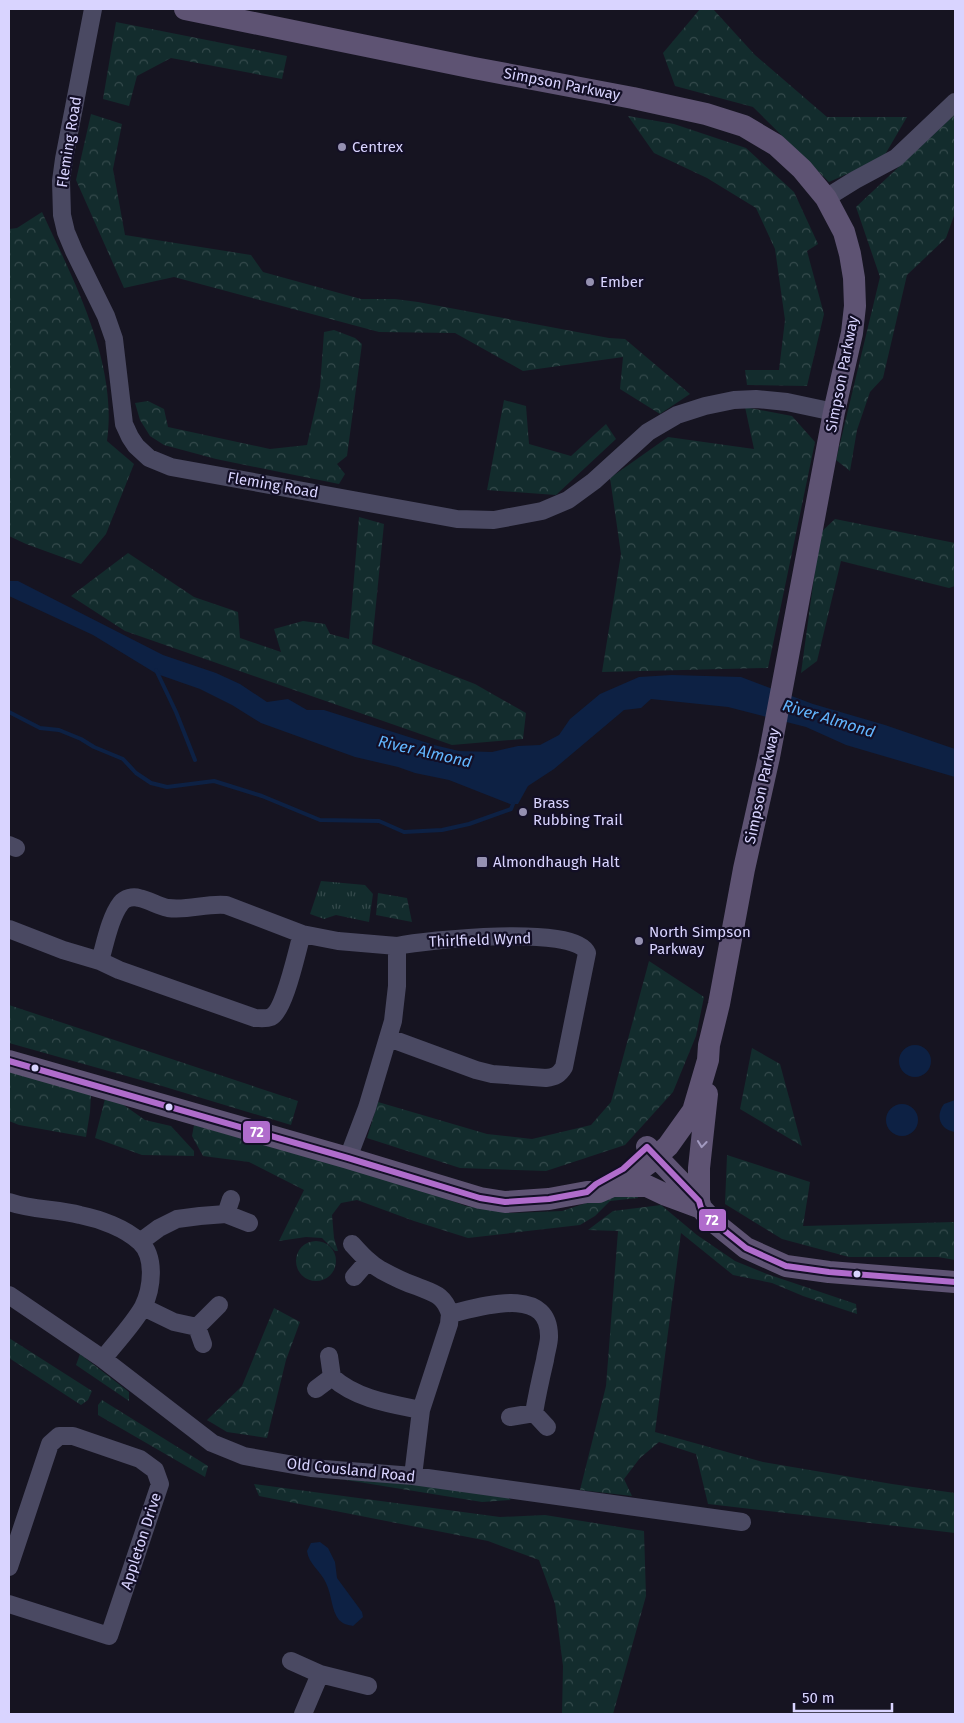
<svg xmlns="http://www.w3.org/2000/svg" width="964" height="1723" font-family="'Fira Sans',sans-serif">
  <style>
    .grass { fill: url(#grass-tufts) }
    .forest { fill: url(#forest-crowns) }
    .water { fill: #0d2144 }
    .lines { fill: none; stroke-linecap: round; stroke-linejoin: round }
    .stream { stroke: #0d2144; stroke-width: 4 }
    .minor { stroke: #4a4962; stroke-width: 18 }
    .major { stroke: #5e5373; stroke-width: 22 }
    .bus-1-casing { stroke: #130f26; stroke-width: 10 }
    .bus-1 { stroke: #b06ccc; stroke-width: 6 }
    .oneway { stroke: #a29ac0 }
    .poi-dot { fill: #9591b1; stroke: #130f26; stroke-width: 2 }
    .bus-dot { fill: #d9d4ff; stroke: #130f26; stroke-width: 2 }
    .labels { text-anchor: middle; stroke-width: 4.5; stroke-linejoin: round; paint-order: stroke }
    .street-label { font-size: 15px; fill: #d9d4ff; stroke: #130f26 }
    .poi-label { font-size: 15px; fill: #d9d4ff; stroke: #130f26; text-anchor: start }
    .water-label { font-size: 16px; font-style: italic; fill: #62b6ff; stroke: #130f26 }
    .line-badge { stroke: #130f26; stroke-width: 2 }
    .badge-label { font-size: 14px; text-anchor: middle; font-weight: bold; fill: #fff }
  </style>
  <defs>
    <pattern id="grass-tufts" width="24" height="20" patternUnits="userSpaceOnUse" patternTransform="scale(1.25)"><rect width="24" height="20" fill="#132c2d"/><path d="M3 7l-1-3M5 7V3M7 7l1-3M15 17l-1-3M17 17v-4M19 17l1-3" fill="none" stroke="#354a4c"/></pattern>
    <pattern id="forest-crowns" width="20" height="18" patternUnits="userSpaceOnUse" patternTransform="scale(1.25)"><rect width="20" height="18" fill="#132c2d"/><path d="M2 6a3 3 0 1 1 6 0M12 15a3 3 0 1 1 6 0" fill="none" stroke="#354a4c"/></pattern>
  </defs>
  <rect width="100%" height="100%" fill="#161421"/>
  <path class="grass" d="M321,881l44,4 8,9 -4,28 -33,-7 -12,4 -14,-5z"/>
  <path class="forest" d="M700,9h13l42,46 72,62h80l-24,41 -54,24 -76,-75 -78,-21 -12,-33z
    M116,22l171,34 -5,23 -111,-21 -34,18 -8,30 -26,-7z
    M91,114l31,10 -9,45 12,66 126,20 12,17 98,27h34l23,3 191,36 16,1 65,55 -30,20 -40,-25 3,-32 -100,14 -68,-38 -76,-1 -205,-55 -50,11 -48,-108z
    M955,114v99l-9,25 -39,37 -24,103 -13,14 -13,38 -7,41 -14,-11 44,-183 -24,-70z
    M628,116l46,8 72,24 48,44 24,52 -11,7 17,63 -17,72 -60,-1 -2,-15h34l6,-50 -10,-71 -19,-41 -49,-30 -53,-25z
    M42,212c32,69 76,151 65,229l27,23 -28,70 -25,30 -55,-20 -17,-8v-307l8,-1z
    M334,330l21,8 7,6 -15,112 -10,8 8,10 -6,10 -123,-25 -52,-14 -14,-9 -10,-16 -5,-17 13,-2 16,8 4,18 102,22 37,-4 13,-58 4,-55z
    M504,400l22,6 3,38 42,12 35,-32 10,15 -60,56 -69,-5z
    M745,407l47,9 23,26 -47,226 -166,4 19,-118 -11,-76 58,-41 86,12z
    M359,517l25,7 -12,120 103,40 51,29 -3,26 -71,6 -327,-114 -54,-35 57,-43 66,44 44,15 2,26 41,14 -7,-23 29,-8 22,3 5,10 19,5z
    M835,519l120,24v43l-6,2 -108,-27 -24,100 -16,12 19,-140z
    M378,893l29,5 5,24 -36,-7z
    M649,961l55,36 -8,39 -23,56 -48,53 -79,26 -86,-3 -93,-30 11,-36 109,32 45,5 59,-14 20,-23z
    M9,1005l289,96 -7,24 -129,-39 -153,-43z
    M752,1048l28,16 22,82 -62,-37z
    M9,1071l82,24 -1,17 -4,25 -67,-12 -10,-4z
    M105,1099l13,2 27,19 26,6 23,25v5l-52,-1 -47,-17z
    M194,1125l219,62 53,19 46,7 50,-2 45,-15 30,-4 1,6 -28,3 -15,15 -15,9 -112,13 -54,-17 -57,-21 -16,3 -9,12 2,23 4,13h-3l-13,-13 -16,-1 -27,4 25,-51 -55,-28 -46,-6 -11,-20z
    M727,1155l83,27 -7,44 152,-4v38l-17,-3h-89l-67,-18 -57,-35z
    M661,1205l36,30 38,26 32,13 89,30 1,10 -54,-18 -31,-13 -39,-8 -52,-42 -26,199 108,30 129,22 63,9v40l-247,-29 -12,-50 -37,-12 -19,16 -16,21 8,17 -52,-6 26,-104 12,-155 -30,-1 25,-19z
    M296 1261a20 20 0 1 1 40 0a20 20 0 1 1-40 0Z
    M274,1308l26,14 -14,38 -19,78 -40,-6 -20,-12 35,-34z
    M9,1338l83,53 -4,9 -7,5 -72,-47z
    M80,1354l49,38v9l-53,-36z
    M102,1400l106,66 -3,11 -107,-62v-10z
    M284,1470l220,25 7,5 -29,2z
    M254,1484l246,33 45,-2 99,16 2,65 -33,118h-51l1,-48 -8,-62 -16,-44 -51,-19 -229,-45z"/>
  <path class="water" d="M9,581h9l145,74 53,18 24,11 27,18 21,-3 19,11h17l110,35 25,6 33,1 26,-6 22,-1 19,-10 11,-16 30,-25 39,-17 33,-2 69,2 72,27 72,21 70,24v28l-109,-32 -40,-18 -78,-20 -77,-8 -10,9 -17,2 -70,59 -26,17 -10,18h-8l-61,-24 -34,-7 -17,-6 -43,-10 -94,-34 -29,-18 -32,-16 -43,-15 -64,-39 -84,-39z
    M899 1061a16 16 0 1 1 32 0a16 16 0 1 1-32 0Z
    M955,1100v32c-15,-2 -20,-16 -11,-28z
    M886 1120a16 16 0 1 1 32 0a16 16 0 1 1-32 0Z
    M320,1542l8,6 7,14 2,16 25,34 1,5 -10,9c-5,-1 -10,-2 -14,-6 -8,-10 -7,-25 -13,-37 -5,-12 -17,-18 -19,-32l4,-8z"/>
  <g class="lines">
    <path class="stream" d="M156,670l20,42 19,48
      M9,712l31,16 19,2 22,9 13,8 29,12 13,14 15,10 16,4 47,-6 48,15 58,24 59,1 25,11 38,-2 27,-6 42,-15 2,-5"/>
    <path class="minor" d="M93,9l-29,150 -3,22 1,34 4,17 8,19 32,65 8,23 10,85 6,13 6,9 13,12 22,9 286,52 37,1 48,-9 26,-11 26,-19 54,-49 29,-17 28,-9 29,-6 22,-1 31,3 47,10
      M826,198l29,-18 41,-22 59,-56
      M9,845l7,3
      M9,929l54,21 37,11 19,9 136,48c5,0 11,1 16,-1 14,-7 26,-67 31,-83l36,7 59,5v40l-4,35 -26,87 -19,50
      M100,961c5,-17 10,-44 21,-58 4,-5 12,-7 18,-5 10,2 19,8 29,10 20,3 38,-5 58,-3l76,29
      M389,1038l87,32 16,4 54,4c9,-1 13,-3 18,-11l23,-114c-12,-29 -161,-13 -190,-7
      M9,1202c23,8 48,7 71,13 20,4 45,13 60,27 16,15 12,47 3,65 -11,19 -27,35 -40,52
      M226,1214l5,-15
      M140,1242l19,-14 18,-9 23,-3 26,-2 23,9
      M352,1244c9,10 17,19 29,26 11,6 23,12 35,16 17,7 28,8 34,28
      M354,1277l14,-16
      M9,1295l94,64 109,84 32,13 67,12 102,8 329,46
      M143,1307l31,15 23,5 22,-22
      M197,1327l6,17
      M329,1356l3,21
      M316,1389l16,-12c24,22 59,27 89,33
      M534,1413l13,14
      M413,1476l8,-66 28,-86 1,-10c30,-7 100,-30 99,23 0,7 -3,15 -4,23 -4,17 -8,35 -11,53l-24,4
      M9,1567l41,-123 9,-8h14l67,23 15,11 5,14 -51,152 -100,-32
      M291,1661l29,13
      M303,1714l17,-40 48,12"/>
    <path class="major" d="M9,1061l339,97 132,40 25,4 44,-3 38,-7h12l27,-12 23,-17 19,-17 25,-35 15,-51 1,-15 10,-41 25,-135 25,-112 65,-345 18,-79 3,-27 -1,-28 -4,-24 -6,-22 -18,-34 -24,-29 -26,-24 -32,-19 -38,-12 -73,-16 -159,-30 -289,-59
      M647,1147l52,54 2,7 14,15 31,25 40,18 43,6 126,10
      M614,1186h33l19,9 35,13
      M699,1201v-33l8,-74"/>
    <g class="bus-1-casing">
      <path id="bus-1" d="M9,1061l339,97 132,40 25,4 44,-3 38,-7 9,-8 27,-15 24,-22 52,54 2,7 14,15 31,25 40,18 43,6 126,10"/>
    </g>
    <use href="#bus-1" class="bus-1"/>
  </g>
  <defs><path id="oneway-chevron" d="M-2-3.5L2.5 0L-2 3.5" fill="none" stroke-width="1.6" stroke-linecap="round" stroke-linejoin="round" transform="scale(1.25)"/></defs>
  <use class="oneway" href="#oneway-chevron" transform="translate(702 1144) rotate(96)"/>
  <g class="poi-dot">
    <circle cx="342" cy="147" r="5"/>
    <circle cx="590" cy="282" r="5"/>
    <circle cx="523" cy="812" r="5"/>
    <rect x="476" y="856" width="12" height="12" rx="2.5"/>
    <circle cx="639" cy="941" r="5"/>
  </g>
  <g class="bus-dot">
    <circle cx="35" cy="1068" r="4.5"/>
    <circle cx="169" cy="1107" r="4.5"/>
    <circle cx="857" cy="1274" r="4.5"/>
  </g>
  <g class="labels">
    <g class="street-label">
      <text transform="translate(562 84) rotate(11)" y="5">Simpson Parkway</text>
      <text transform="translate(69 142) rotate(-81)" y="5">Fleming Road</text>
      <text transform="translate(842 374) rotate(-79)" y="5">Simpson Parkway</text>
      <text transform="translate(273 485) rotate(10)" y="5">Fleming Road</text>
      <text transform="translate(762 786) rotate(-78)" y="5">Simpson Parkway</text>
      <text transform="translate(480 940) rotate(-2)" y="5">Thirlfield Wynd</text>
      <text transform="translate(351 1470) rotate(6)" y="5">Old Cousland Road</text>
      <text transform="translate(141 1541) rotate(-72)" y="5">Appleton Drive</text>
    </g>
    <g class="poi-label">
      <text x="352" y="152">Centrex</text>
      <text x="600" y="287">Ember</text>
      <text x="533" y="808">Brass<tspan x="533" dy="17">Rubbing Trail</tspan></text>
      <text x="493" y="867">Almondhaugh Halt</text>
      <text x="649" y="937">North Simpson<tspan x="649" dy="17">Parkway</tspan></text>
    </g>
    <g class="water-label">
      <text transform="translate(829 718) rotate(17)" y="6">River Almond</text>
      <text transform="translate(425 751) rotate(13)" y="6">River Almond</text>
    </g>
  </g>
  <g class="line-badge">
    <rect x="242" y="1120" width="29" height="24" rx="5" fill="#b06ccc"/>
    <rect x="698" y="1208" width="29" height="24" rx="5" fill="#b06ccc"/>
  </g>
  <g class="badge-label">
    <text x="257" y="1137">72</text>
    <text x="712" y="1225">72</text>
  </g>
  <rect width="964" height="1723" fill="none" stroke="#d9d4ff" stroke-width="20"/>
  <path d="M794 1703v8h98v-8" fill="none" stroke="#d9d4ff" stroke-width="2.5"/>
  <text x="802" y="1703" font-size="15" fill="#d9d4ff" stroke="#130f26" stroke-width="4" paint-order="stroke">50 m</text>
</svg>
